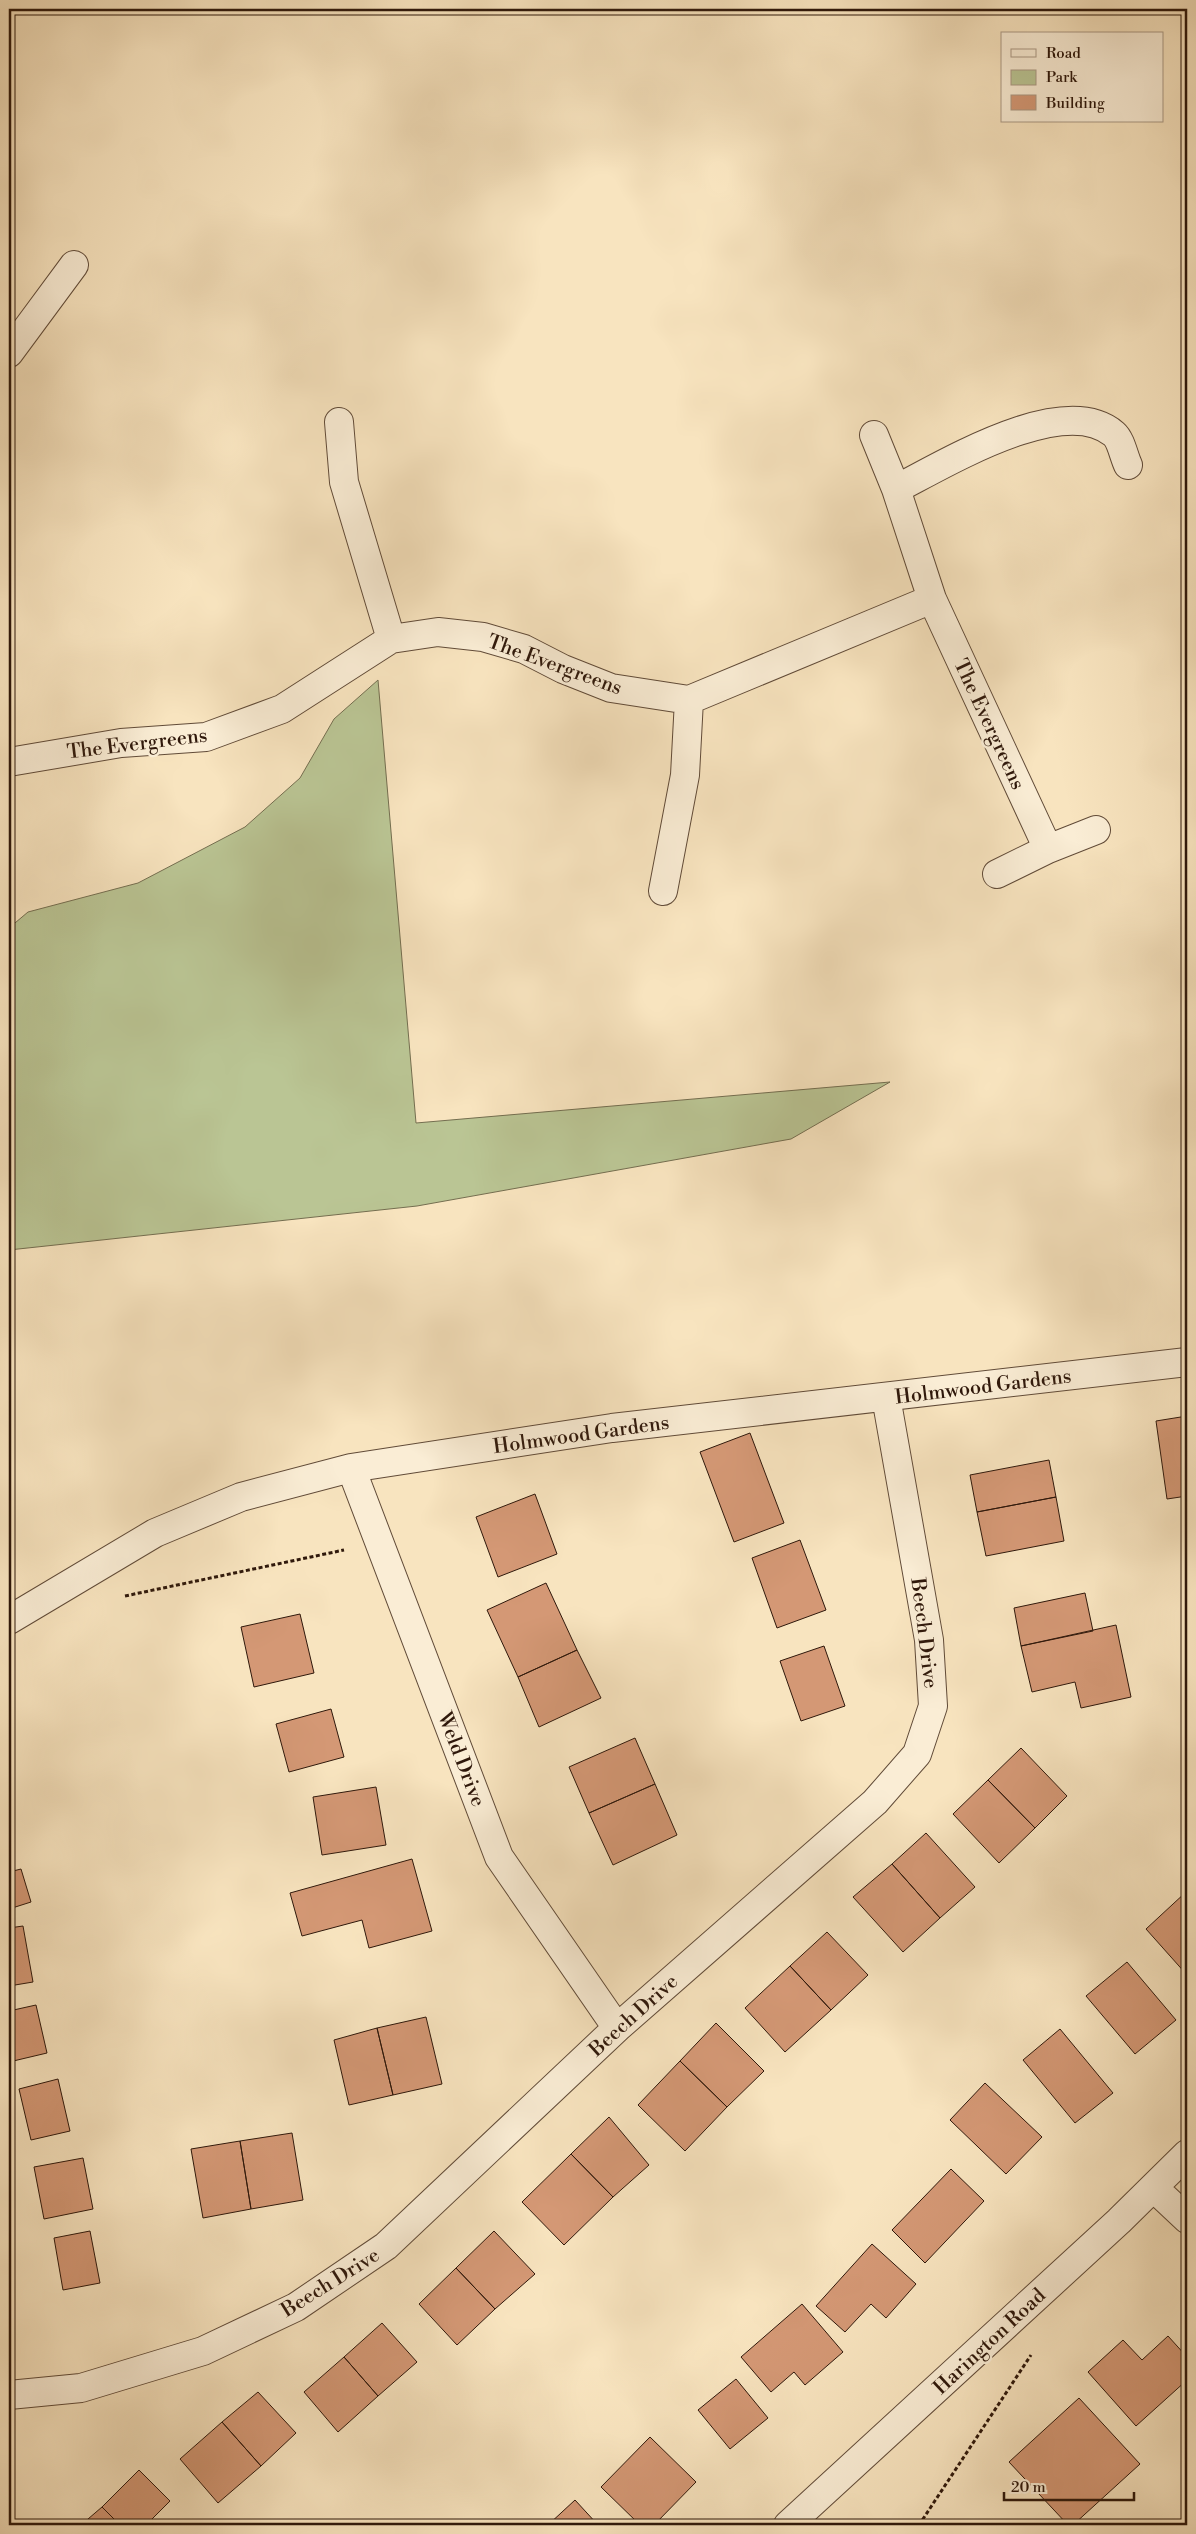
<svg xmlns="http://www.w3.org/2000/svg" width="1196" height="2534" font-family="'Libre Bodoni',serif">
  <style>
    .green { fill: #bac594; stroke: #746e50 }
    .building { fill: #d49875; stroke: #2f180b }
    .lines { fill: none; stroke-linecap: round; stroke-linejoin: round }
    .minor-casing { stroke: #614b38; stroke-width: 30 }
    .path { stroke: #2f180b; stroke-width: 3; stroke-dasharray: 4 2.5; stroke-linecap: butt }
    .minor { stroke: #faedd5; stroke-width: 28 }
    .labels { text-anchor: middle; stroke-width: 5; stroke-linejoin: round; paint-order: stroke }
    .street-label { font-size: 20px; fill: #2f180b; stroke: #faedd5 }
  </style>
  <rect width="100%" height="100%" fill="#f8e4bf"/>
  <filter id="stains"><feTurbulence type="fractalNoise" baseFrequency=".004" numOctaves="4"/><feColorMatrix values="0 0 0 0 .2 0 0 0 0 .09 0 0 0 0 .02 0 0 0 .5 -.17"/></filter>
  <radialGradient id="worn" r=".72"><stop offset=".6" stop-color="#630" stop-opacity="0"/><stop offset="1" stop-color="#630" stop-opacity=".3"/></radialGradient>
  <path class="green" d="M378,680l38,443 474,-41 -99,57 -374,67 -408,44v-322l19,-16 110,-29 107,-56 55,-49 34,-59z"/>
  <path class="building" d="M1187,1416v80l-20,3 -11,-78z
    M750,1433l34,90 -50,19 -34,-90z
    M1049,1460l7,37 -79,15 -7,-37z
    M535,1494l22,60 -59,23 -22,-60z
    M1056,1497l8,44 -78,15 -9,-44z
    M800,1540l26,70 -49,18 -25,-70z
    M546,1583l31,67 -59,27 -31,-67z
    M1085,1593l8,38 -72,15 -7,-38z
    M300,1614l14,59 -60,14 -13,-60z
    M1116,1625l15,72 -50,11 -6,-26 -43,10 -11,-46z
    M824,1646l21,60 -44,15 -21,-60z
    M577,1650l24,48 -62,29 -21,-50z
    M331,1709l13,48 -55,15 -13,-48z
    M635,1738l20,46 -66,29 -20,-46z
    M1021,1748l46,48 -32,32 -47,-48z
    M988,1780l47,48 -36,35 -46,-49z
    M655,1784l22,51 -64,30 -24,-52z
    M376,1787l10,58 -64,10 -9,-58z
    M926,1833l49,54 -35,31 -48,-54z
    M412,1859l20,72 -63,17 -7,-28 -60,16 -12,-43z
    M892,1864l48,54 -37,34 -50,-55z
    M21,1869l10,33 -22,7v-37z
    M1186,1892l1,1v82l-41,-46z
    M23,1926l10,56 -24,4v-58z
    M827,1932l41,43 -37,35 -41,-44z
    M1127,1962l49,58 -41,34 -49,-58z
    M790,1966l41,44 -46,42 -40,-44z
    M36,2005l11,48 -38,9v-51z
    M426,2017l16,67 -49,11 -16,-67z
    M716,2023l48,48 -37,36 -47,-46z
    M377,2028l16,67 -44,10 -15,-65z
    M1060,2029l53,64 -38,30 -52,-63z
    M680,2061l47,46 -42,44 -47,-46z
    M58,2079l12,52 -39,9 -12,-51z
    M985,2083l57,54 -36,37 -56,-54z
    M609,2117l40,48 -36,32 -42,-43z
    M292,2133l11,67 -52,9 -11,-68z
    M240,2141l11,68 -48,9 -12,-69z
    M571,2154l42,43 -49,48 -42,-43z
    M83,2158l10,51 -49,10 -10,-52z
    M951,2169l33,32 -59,62 -33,-33z
    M90,2231l10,52 -37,7 -9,-52z
    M494,2231l41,43 -40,35 -39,-41z
    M872,2244l44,40 -30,34 -15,-14 -26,28 -29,-26z
    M456,2268l39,41 -38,36 -38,-41z
    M802,2304l41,48 -38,33 -11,-13 -23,20 -30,-35z
    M382,2323l35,39 -39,34 -34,-39z
    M1168,2336l19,21v23l-51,46 -48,-54 35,-32 19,20z
    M344,2357l34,39 -40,36 -34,-40z
    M736,2379l32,39 -38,31 -32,-39z
    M258,2392l38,41 -35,33 -39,-44z
    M1079,2398l61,66 -67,61h-5l-59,-63z
    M222,2422l39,44 -43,37 -38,-44z
    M650,2437l46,45 -42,43h-14l-39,-38z
    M139,2470l31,31 -24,24h-26l-18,-18z
    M575,2500l23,25h-50z
    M102,2507l18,18h-39z"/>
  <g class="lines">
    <g class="minor-casing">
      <path id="minor" d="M9,353l65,-88
        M339,422l5,60 47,157
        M874,435l22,54 36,110 116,250
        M896,489c49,-25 168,-98 218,-55 7,6 10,23 14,31
        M9,762l112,-19 85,-6 76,-28 109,-70 47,-7 45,5 41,12 39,20 48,19 78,12 243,-101
        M997,874l51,-25 48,-19
        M663,891l22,-116 4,-75
        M351,1468l148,389 118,171
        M9,1620l146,-87 86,-36 110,-29 261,-40 575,-66
        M1154,2188l33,31
        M9,2395l72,-7 122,-37 93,-44 90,-61 231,-218 258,-226 42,-48 16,-48 -4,-66 -43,-243
        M788,2525l331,-304 68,-67"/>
    </g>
    <path class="path" d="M125,1596l219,-46
      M919,2525l112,-170"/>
    <use href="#minor" class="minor"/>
  </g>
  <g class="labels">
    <g class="street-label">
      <text transform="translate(555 664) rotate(20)" y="7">The Evergreens</text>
      <text transform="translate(990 724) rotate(65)" y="7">The Evergreens</text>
      <text transform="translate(137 743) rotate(-7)" y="7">The Evergreens</text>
      <text transform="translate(983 1386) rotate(-7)" y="7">Holmwood Gardens</text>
      <text transform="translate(581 1434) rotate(-8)" y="7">Holmwood Gardens</text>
      <text transform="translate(925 1633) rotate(83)" y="7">Beech Drive</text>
      <text transform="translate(462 1759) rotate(69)" y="7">Weld Drive</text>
      <text transform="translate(633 2015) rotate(-42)" y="7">Beech Drive</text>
      <text transform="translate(330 2282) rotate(-32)" y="7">Beech Drive</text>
      <text transform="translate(989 2341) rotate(-43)" y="7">Harington Road</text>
    </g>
  </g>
  <rect width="1196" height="2534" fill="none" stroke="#f8e4bf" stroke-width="30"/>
  <rect x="10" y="10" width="1176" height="2514" fill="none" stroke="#2f180b" stroke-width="2.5"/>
  <rect x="15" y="15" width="1166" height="2504" fill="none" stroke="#2f180b"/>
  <rect x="1001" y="32" width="162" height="90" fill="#faedd5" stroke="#a99884"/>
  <rect x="1011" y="49" width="25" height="8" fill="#faedd5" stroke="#a99884"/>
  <text x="1046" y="58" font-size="15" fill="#2f180b">Road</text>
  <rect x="1011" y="70" width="25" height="15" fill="#bac594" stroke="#a99884"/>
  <text x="1046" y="82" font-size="15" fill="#2f180b">Park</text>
  <rect x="1011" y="95" width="25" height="15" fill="#d49875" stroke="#a99884"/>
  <text x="1046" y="108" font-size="15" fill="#2f180b">Building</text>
  <path d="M1004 2492v8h130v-8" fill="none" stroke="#2f180b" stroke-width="2.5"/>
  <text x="1011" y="2492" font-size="15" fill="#2f180b" stroke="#faedd5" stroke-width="4" paint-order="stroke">20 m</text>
  <rect width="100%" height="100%" filter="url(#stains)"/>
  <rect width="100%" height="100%" fill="url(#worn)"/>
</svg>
